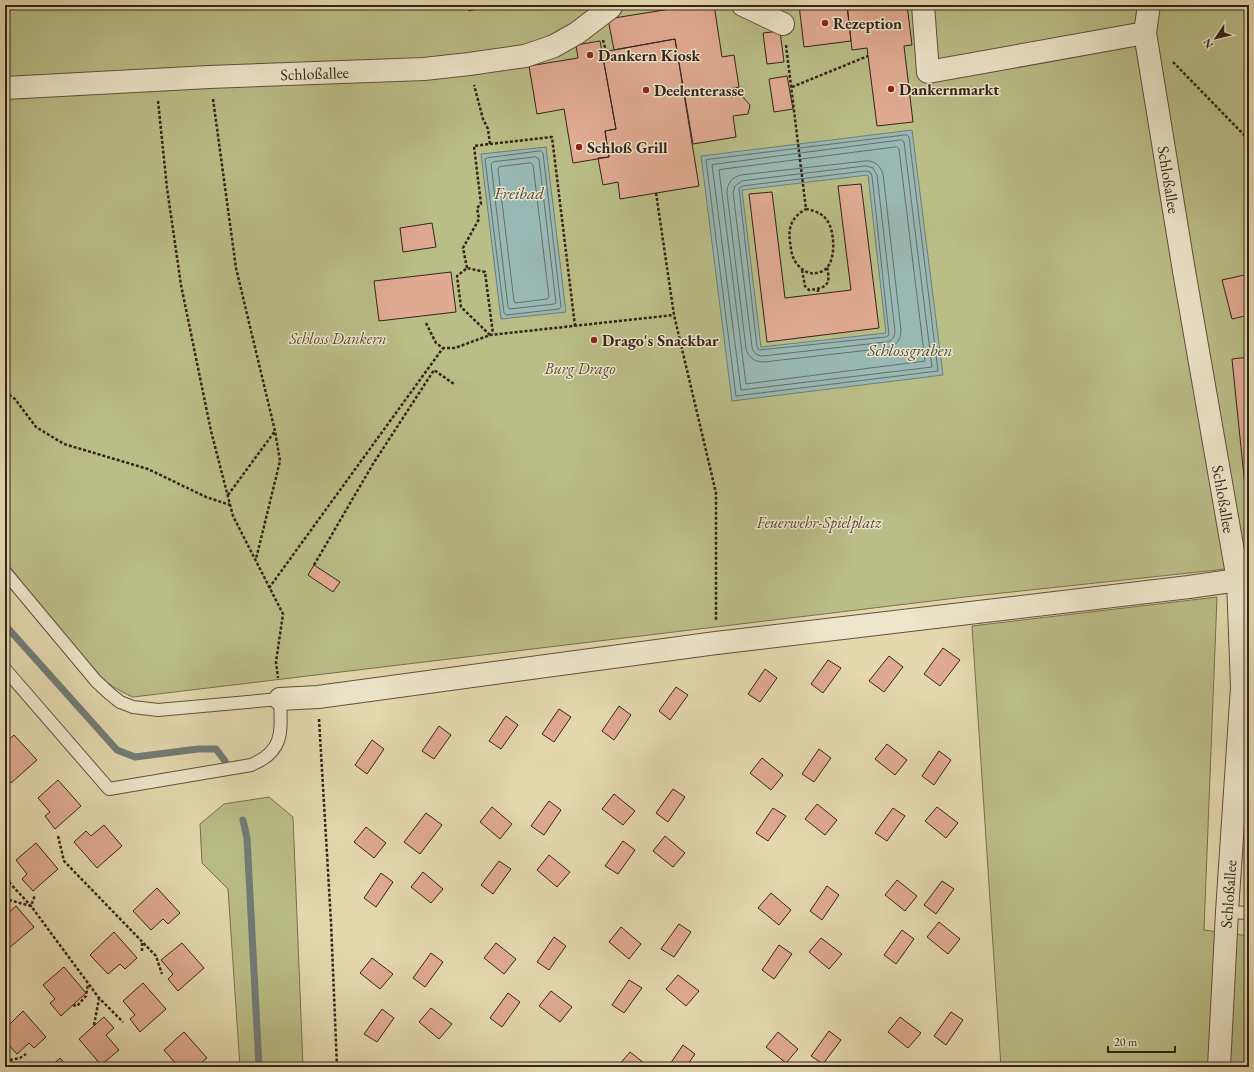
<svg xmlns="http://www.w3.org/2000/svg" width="1254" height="1072" font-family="'EB Garamond',serif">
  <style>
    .green { fill: #b9bd86; stroke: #787052 }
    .water { fill: #98b8b3; stroke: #717c77; fill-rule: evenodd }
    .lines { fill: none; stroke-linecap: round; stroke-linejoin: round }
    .shore { stroke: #676e68; stroke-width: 1 }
    .stream { stroke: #717c77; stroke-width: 7 }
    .building { fill: #e0aa92; stroke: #36231d }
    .lane-casing { stroke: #625041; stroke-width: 14 }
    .street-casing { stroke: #625041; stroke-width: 24 }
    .path { stroke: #36231d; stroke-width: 2.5; stroke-dasharray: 3 2; stroke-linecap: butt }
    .lane { stroke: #ede6ca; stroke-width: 12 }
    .street { stroke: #ede6ca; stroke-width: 22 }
    .poi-dot { fill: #8f2418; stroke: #ede6ca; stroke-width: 1.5 }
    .labels { text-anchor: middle; stroke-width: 3; stroke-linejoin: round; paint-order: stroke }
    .poi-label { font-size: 16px; font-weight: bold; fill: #36231d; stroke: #ede6ca; text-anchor: start }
    .street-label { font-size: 16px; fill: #36231d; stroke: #ede6ca }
    .park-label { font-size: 16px; font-style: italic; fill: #574a37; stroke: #ede6ca }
    .water-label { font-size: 17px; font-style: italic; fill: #4e4842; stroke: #ede6ca }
  </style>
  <rect width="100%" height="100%" fill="#e4d8ae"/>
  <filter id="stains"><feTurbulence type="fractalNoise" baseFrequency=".005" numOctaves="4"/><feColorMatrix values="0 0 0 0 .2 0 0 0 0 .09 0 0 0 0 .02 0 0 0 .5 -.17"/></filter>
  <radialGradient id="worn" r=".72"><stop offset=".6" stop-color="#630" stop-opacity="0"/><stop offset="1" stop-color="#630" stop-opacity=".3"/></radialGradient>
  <path class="green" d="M5,5h1244v560l-32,5 -252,27 -832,100c-15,-6 -27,-15 -39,-25l-89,-111z
    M1217,597l-13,333 45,6v131h-248l-29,-441z
    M269,797l24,20 10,250h-63l-12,-178 -26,-26 -2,-39 24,-20z"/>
  <path class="water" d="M912,130l31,245 -211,26 -31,-245zM868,175l18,158 -125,14 -19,-157z
    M546,147l20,165 -65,7 -20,-165z"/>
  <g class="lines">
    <path class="shore" d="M907,135l2,2 29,234 -202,25 -30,-236z
      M902,140l2,2 28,225 -191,23 -29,-225z
      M897,147l2,2 26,212 -179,23 -27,-214z
      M541,151l2,2 18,154 -2,2 -53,6 -2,-2 -19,-154 2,-1z
      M536,157l3,2 17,144 -2,1 -44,5 -2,-2 -17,-143 2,-2z
      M865,161c9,-1 15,4 18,13l18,156c0,10 -5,16 -14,18l-123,14c-10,0 -16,-5 -18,-14l-19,-155c0,-10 5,-16 14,-18z
      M531,163l2,2 16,132 -2,2 -32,4 -1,-2 -16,-132 1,-2z
      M866,166l7,2 4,7 18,156c0,6 -3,10 -9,11l-123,14c-6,0 -10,-3 -11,-9l-19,-155 2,-6 7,-5z
      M866,171l4,1 2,4 17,159 -3,2 -127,13 -2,-3 -18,-159 4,-2z"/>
    <path class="stream" d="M5,625l112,125 18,7 63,-8h18l9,12
      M243,820l4,18 12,229"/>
  </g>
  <path class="building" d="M467,5h25l-23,6z
    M695,5h19l8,52 12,-2 5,32 -10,2 2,8 10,-2 9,10 -2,9 -15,2 3,21 -43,7 -18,-105 -61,11 -6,-31z
    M799,5h48l4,36 -47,6z
    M847,5h60l5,40 -8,1 9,76 -36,4 -10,-78 -15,2z
    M780,31l4,31 -17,2 -4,-31z
    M675,39l24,147 -79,13 -2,-17 -15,3 -5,-27 11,-1 -4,-26 11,-2 -14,-77z
    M600,41l16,88 -11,2 4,26 -36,6 -9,-54 -27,5 -8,-48 49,-8 -2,-13z
    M787,76l6,33 -19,3 -5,-33z
    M861,184l18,144 -112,14 -18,-148 23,-2 13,106 66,-8 -13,-104z
    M432,223l4,24 -33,5 -3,-24z
    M451,272l5,40 -77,9 -5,-40z
    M1249,274v41l-17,4 -10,-39z
    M1249,357v159h-1l-16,-157z
    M314,565l26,17 -7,10 -25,-17z
    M943,648l17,12 -20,26 -16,-12z
    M889,656l14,11 -19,25 -15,-11z
    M828,660l13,8 -18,25 -12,-9z
    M765,669l12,9 -17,24 -12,-8z
    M676,687l12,8 -18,25 -11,-9z
    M619,706l12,9 -17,25 -12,-9z
    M559,709l12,8 -17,25 -12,-8z
    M506,716l12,9 -17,24 -12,-8z
    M439,726l12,9 -17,24 -12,-8z
    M14,735l23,25 -26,23 -6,-7v-33z
    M372,740l12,9 -17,25 -12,-9z
    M887,744l20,16 -12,15 -20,-16z
    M819,749l12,9 -17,24 -12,-8z
    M939,751l12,9 -17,25 -12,-9z
    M762,758l21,17 -12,15 -21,-17z
    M58,780l23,26 -26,23 -10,-13 5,-4 -12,-14z
    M673,789l12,8 -17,25 -12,-9z
    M614,794l21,17 -12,14 -21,-16z
    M549,801l12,9 -17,25 -13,-9z
    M817,804l20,16 -12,15 -20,-16z
    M492,807l20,17 -12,15 -20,-17z
    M937,807l21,16 -12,15 -21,-17z
    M773,808l13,8 -18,25 -12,-8z
    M893,808l12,8 -18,25 -12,-8z
    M426,813l16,12 -22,29 -16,-12z
    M104,825l18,21 -25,22 -23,-26 12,-11 5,5z
    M366,827l20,16 -12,15 -20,-16z
    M665,836l20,17 -12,14 -20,-16z
    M623,841l12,9 -17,24 -13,-8z
    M36,843l22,26 -25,22 -11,-12 5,-5 -11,-14z
    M549,855l21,17 -13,15 -20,-17z
    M499,861l12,8 -18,25 -12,-9z
    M423,872l20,17 -12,14 -20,-16z
    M381,873l12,9 -17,25 -12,-9z
    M897,880l20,16 -12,15 -20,-16z
    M942,881l12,8 -18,25 -12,-9z
    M827,886l12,9 -17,25 -12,-9z
    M157,888l23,25 -12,11 -5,-5 -12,11 -18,-19z
    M771,893l20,17 -12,15 -21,-17z
    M16,906l18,21 -25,21 -4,-5v-27z
    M939,922l21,17 -12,15 -21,-17z
    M679,924l12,8 -17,25 -13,-8z
    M621,927l20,17 -12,15 -20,-17z
    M902,930l12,9 -18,25 -12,-9z
    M114,932l23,26 -12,11 -5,-5 -12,10 -18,-19z
    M554,937l12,9 -17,24 -12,-8z
    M821,938l21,16 -13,15 -20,-17z
    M182,943l22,25 -26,23 -10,-12 5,-5 -12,-14z
    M496,943l20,16 -12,15 -20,-16z
    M779,945l13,9 -18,25 -12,-9z
    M431,953l12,9 -18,25 -12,-9z
    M372,958l21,16 -13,15 -20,-16z
    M64,967l22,26 -25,23 -11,-13 5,-4 -12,-14z
    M678,975l21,16 -13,15 -20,-17z
    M629,980l13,8 -18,25 -12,-8z
    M143,983l23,26 -26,23 -10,-13 5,-4 -12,-14z
    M551,991l21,16 -12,15 -21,-16z
    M508,993l12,9 -18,25 -12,-9z
    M431,1008l21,16 -13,15 -20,-17z
    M382,1009l12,9 -17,24 -13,-8z
    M23,1011l23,26 -12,11 -5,-5 -12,11 -12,-13v-12z
    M951,1012l12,8 -17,25 -12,-9z
    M104,1017l10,11 -8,7 13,15 -18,15 -22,-26z
    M900,1017l21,16 -13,15 -20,-16z
    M829,1031l12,9 -18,24 -12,-8z
    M184,1032l23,26 -11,9h-24l4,-3 -12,-14z
    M778,1032l20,17 -12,14 -20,-16z
    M683,1045l12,9 -9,13h-18z
    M630,1052l19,15 -31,-1z
    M60,1058l8,9h-18z"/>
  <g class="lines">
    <g class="lane-casing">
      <path id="lane" d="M5,572l91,109 14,13 10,8 13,5 25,3 122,-11c1,32 5,52 -29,66l-142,24 -104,-120
        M1227,912l22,1"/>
    </g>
    <g class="street-casing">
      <g id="street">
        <path d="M743,5l40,19"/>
        <path d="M923,5l5,67 217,-39"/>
        <path id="s1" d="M1149,5l-4,28 39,238 54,309 4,107 -15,225 -8,155"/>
        <path id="s2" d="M5,88l204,-11 215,-8 45,-5 56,-8 29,-10 23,-13 33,-25 2,-3"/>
        <path d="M280,699l38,-2 398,-54 473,-56 49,-7"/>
      </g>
    </g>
    <path class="path" d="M603,40l3,11
      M786,45l20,164c11,2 20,6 24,17 5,12 6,42 -10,46 -6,2 -10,2 -15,-1 -5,-3 -10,-8 -12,-14 -2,-4 -2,-10 -3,-15 -2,-16 2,-25 16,-33
      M1173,62l76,78
      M792,87l76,-31
      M213,99l23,169 39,163 5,30 -24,98
      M158,101l9,87 14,97 30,146 22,85 50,98 -7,48 2,16
      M490,144l62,-7 23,189
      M656,193l18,122 42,178v127
      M467,268l-4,-20 16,-29 -2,-11 4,-4 -7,-58 16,-2 -2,-15 -5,-10 -9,-34
      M802,270l3,16 4,4c18,-2 22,-5 18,-23
      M818,289v5
      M426,323l10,20 7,5h12l35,-13 184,-20
      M490,335l-29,-28 -4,-31 10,-8 18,4 8,62
      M5,392l10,7 21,28 28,17 84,25 58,28 24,8
      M228,495l47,-64
      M314,565l59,-101 61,-94 20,14
      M269,588l174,-240
      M319,719l12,203 6,145
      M58,836l6,25 92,95 6,18
      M5,880h2l24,26 68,92 24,24
      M9,900l22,6 4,-11
      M142,951v-10
      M73,1005l4,1 9,-10 2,-12
      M94,1025l5,-26
      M5,1061l15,-3 6,-4
      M5,1066l1,1"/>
    <use href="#lane" class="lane"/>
    <use href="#street" class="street"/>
  </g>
  <g class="poi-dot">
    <circle cx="825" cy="23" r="4"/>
    <circle cx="590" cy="55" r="4"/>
    <circle cx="891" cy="89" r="4"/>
    <circle cx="646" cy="90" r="4"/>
    <circle cx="579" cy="147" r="4"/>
    <circle cx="594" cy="340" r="4"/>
  </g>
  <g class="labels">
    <g class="poi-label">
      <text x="833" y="29">Rezeption</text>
      <text x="598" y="61">Dankern Kiosk</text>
      <text x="899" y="95">Dankernmarkt</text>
      <text x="654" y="96">Deelenterasse</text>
      <text x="587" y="153">Schloß Grill</text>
      <text x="602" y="346">Drago's Snackbar</text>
    </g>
    <g class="street-label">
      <text dy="6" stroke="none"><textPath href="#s2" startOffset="310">Schloßallee</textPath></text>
      <text dy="6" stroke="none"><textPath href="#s1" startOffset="177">Schloßallee</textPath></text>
      <text dy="6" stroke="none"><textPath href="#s1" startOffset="501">Schloßallee</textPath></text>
      <text transform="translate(1228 894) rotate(-86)" y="6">Schloßallee</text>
    </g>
    <g class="park-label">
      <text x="338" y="344">Schloss Dankern</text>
      <text x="580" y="374">Burg Drago</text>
      <text x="819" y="528">Feuerwehr-Spielplatz</text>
    </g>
    <g class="water-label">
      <text x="519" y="199">Freibad</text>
      <text x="910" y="356">Schlossgraben</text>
    </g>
  </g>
  <rect width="1254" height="1072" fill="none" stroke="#e4d8ae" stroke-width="20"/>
  <rect x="6" y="6" width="1242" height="1060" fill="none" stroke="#36231d" stroke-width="2"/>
  <rect x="10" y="10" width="1234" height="1052" fill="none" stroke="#36231d"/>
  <g transform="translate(1216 38) rotate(235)" stroke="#ede6ca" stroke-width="3" paint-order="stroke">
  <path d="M0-3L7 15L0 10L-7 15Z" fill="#36231d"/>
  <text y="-6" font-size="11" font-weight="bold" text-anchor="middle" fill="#36231d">N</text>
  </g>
  <path d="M1108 1046v6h67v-6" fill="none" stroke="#36231d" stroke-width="2"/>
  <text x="1114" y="1046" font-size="12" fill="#36231d" stroke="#ede6ca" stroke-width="3" paint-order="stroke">20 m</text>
  <rect width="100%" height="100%" filter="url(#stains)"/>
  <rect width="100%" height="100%" fill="url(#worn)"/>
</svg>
